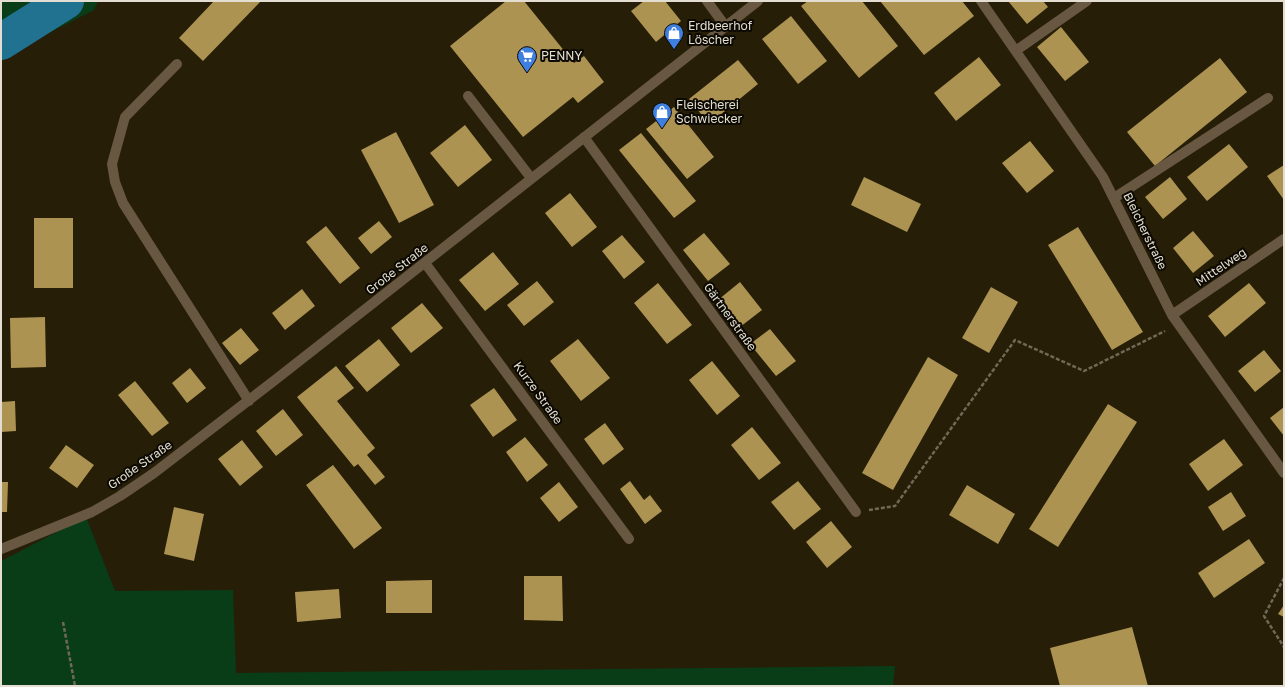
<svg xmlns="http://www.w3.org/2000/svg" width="1285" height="687" font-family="'Golos Text',sans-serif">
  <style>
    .green { fill: #093d18 }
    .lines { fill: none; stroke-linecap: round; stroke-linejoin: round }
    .river { stroke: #217190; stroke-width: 36 }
    .building { fill: #ac9352 }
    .path { stroke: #706956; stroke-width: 2.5; stroke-dasharray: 4 2; stroke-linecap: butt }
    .minor { stroke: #685741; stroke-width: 10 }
    .labels { text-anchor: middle; stroke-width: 4; stroke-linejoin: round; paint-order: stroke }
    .poi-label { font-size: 12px; fill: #e3ded1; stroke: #0c0902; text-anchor: start }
    .street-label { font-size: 12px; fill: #e3ded1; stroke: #0c0902 }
  </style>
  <rect width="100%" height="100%" fill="#271e08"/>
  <path class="green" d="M1,1h97l-4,9 -93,47z
    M86,517l29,74 118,-1 3,83 659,-7 -2,20h-892v-125z"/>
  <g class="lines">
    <path class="river" d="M1,42l65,-41"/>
  </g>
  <path class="building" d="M214,1h47l-58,60 -24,-23z
    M506,1h18l50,62 10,-7 20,26 -26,21 -5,-6 -50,40 -73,-91z
    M644,1h21l16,20 -25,21 -25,-31z
    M808,1h54l36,45 -39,32 -58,-72z
    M880,1h82l12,15 -50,39z
    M1008,1h35l5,6 -21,17z
    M791,16l36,45 -29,23 -36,-45z
    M1061,27l28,35 -24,19 -28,-34z
    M979,57l22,28 -45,36 -22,-28z
    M1220,58l27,34 -92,74 -28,-34z
    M738,60l20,24 -49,40 -20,-25z
    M674,107l40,50 -27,22 -41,-50z
    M465,125l27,35 -34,27 -28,-34z
    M396,132l38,73 -35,18 -38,-73z
    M641,133l55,68 -22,17 -55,-68z
    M1030,141l24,30 -27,22 -25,-30z
    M1229,144l19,23 -41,34 -20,-24z
    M1284,165v35l-17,-24z
    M864,177l57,27 -14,28 -56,-27z
    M1170,177l17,22 -24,20 -18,-22z
    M570,193l27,34 -25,20 -27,-34z
    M34,218h39v70h-39z
    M379,221l13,16 -21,17 -13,-16z
    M326,226l34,42 -20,16 -34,-42z
    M1078,227l65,105 -31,18 -64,-105z
    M1193,231l21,25 -21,17 -20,-25z
    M704,233l26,31 -22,17 -25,-31z
    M622,235l23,27 -21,17 -22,-28z
    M493,252l26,32 -34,27 -26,-31z
    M537,281l17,21 -30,24 -17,-21z
    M740,282l22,28 -22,17 -22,-27z
    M658,283l34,42 -25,19 -33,-41z
    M1249,283l17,20 -41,34 -17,-21z
    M991,287l27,15 -29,51 -27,-15z
    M302,289l13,17 -30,24 -13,-17z
    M422,303l21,25 -32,25 -20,-25z
    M45,317l1,50 -35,1 -1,-50z
    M241,328l18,22 -19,15 -18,-22z
    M770,329l26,32 -20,15 -26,-32z
    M379,339l21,26 -33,27 -22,-26z
    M578,339l32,39 -29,23 -31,-40z
    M1264,350l17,21 -26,21 -17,-21z
    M928,357l30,18 -65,115 -31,-17z
    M712,361l28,35 -23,19 -28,-35z
    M336,366l18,22 -17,13 38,47 -8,7 18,22 -10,8 -17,-21 -4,3 -57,-70z
    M190,368l16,20 -19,15 -15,-20z
    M135,381l34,42 -17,13 -34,-41z
    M494,388l23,32 -24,17 -23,-32z
    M15,401l1,30 -15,1v-30z
    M1108,404l29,18 -79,125 -29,-18z
    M1284,407v29l-14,-18z
    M283,409l20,26 -27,21 -20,-25z
    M605,423l19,26 -21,16 -19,-26z
    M752,427l29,36 -22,17 -28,-35z
    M525,437l23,28 -21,17 -21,-30z
    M1224,439l19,26 -35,26 -19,-27z
    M242,440l21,27 -23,19 -22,-27z
    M66,445l28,20 -17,23 -28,-20z
    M333,465l49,63 -28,21 -48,-64z
    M630,481l14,19 6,-5 12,16 -17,13 -25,-35z
    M798,481l23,28 -27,21 -23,-28z
    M1,482h7l-1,30h-6z
    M559,482l19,25 -19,15 -19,-24z
    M967,485l48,29 -17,30 -49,-29z
    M1231,492l15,24 -23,15 -15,-24z
    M174,507l30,7 -10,47 -30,-7z
    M831,521l21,26 -25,21 -21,-26z
    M1249,539l16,24 -51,35 -16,-25z
    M524,576h38l1,45 -39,-1z
    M432,580v33h-46v-32z
    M339,589l2,29 -44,4 -2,-30z
    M1284,605v12l-6,-3z
    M1132,627l16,59h-88l-10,-38z"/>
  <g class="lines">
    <path class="path" d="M869,510l26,-4 120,-166 69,31 81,-40
      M1284,578l-20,38 20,31
      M63,622l12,64"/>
    <path class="minor" d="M707,1l19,26
      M981,1l122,176 69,138 112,158
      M1017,50l70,-49
      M177,64l-52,53 -13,47 3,18 8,21 126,198
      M468,96l63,82
      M584,137l272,375
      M1114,198l154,-100
      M425,263l204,276
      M1172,315l112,-76
      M1,549l91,-37 28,-16 34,-23 121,-93 483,-379"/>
  </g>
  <defs>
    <g id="shop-pin" transform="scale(1)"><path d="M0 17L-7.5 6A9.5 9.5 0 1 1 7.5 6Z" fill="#3f7fe0" stroke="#0c0902"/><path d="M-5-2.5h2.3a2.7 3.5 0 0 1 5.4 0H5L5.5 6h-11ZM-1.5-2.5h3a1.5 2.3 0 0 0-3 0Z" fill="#fff"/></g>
    <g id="supermarket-pin" transform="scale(1)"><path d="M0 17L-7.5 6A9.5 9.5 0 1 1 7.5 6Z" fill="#3f7fe0" stroke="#0c0902"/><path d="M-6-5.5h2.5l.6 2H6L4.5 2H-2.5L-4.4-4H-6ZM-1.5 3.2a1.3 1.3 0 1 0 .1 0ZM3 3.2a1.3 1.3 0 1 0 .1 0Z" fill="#fff"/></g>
  </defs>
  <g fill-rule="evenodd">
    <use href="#shop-pin" x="674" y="33"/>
    <use href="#supermarket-pin" x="527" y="56"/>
    <use href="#shop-pin" x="662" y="112"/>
  </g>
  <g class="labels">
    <g class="poi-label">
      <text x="688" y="30">Erdbeerhof<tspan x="688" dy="14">Löscher</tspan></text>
      <text x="541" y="60">PENNY</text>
      <text x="676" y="109">Fleischerei<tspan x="676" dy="14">Schwiecker</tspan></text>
    </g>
    <g class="street-label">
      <text transform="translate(1145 231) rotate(64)" y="4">Bleicherstraße</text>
      <text transform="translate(1221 267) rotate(-34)" y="4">Mittelweg</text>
      <text transform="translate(397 269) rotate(-38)" y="4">Große Straße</text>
      <text transform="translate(730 317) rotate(54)" y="4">Gärtnerstraße</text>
      <text transform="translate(538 393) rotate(54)" y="4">Kurze Straße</text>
      <text transform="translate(140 465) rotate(-35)" y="4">Große Straße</text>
    </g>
  </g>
  <rect width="1285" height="687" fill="none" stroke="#e3ded1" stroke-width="4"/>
</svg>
